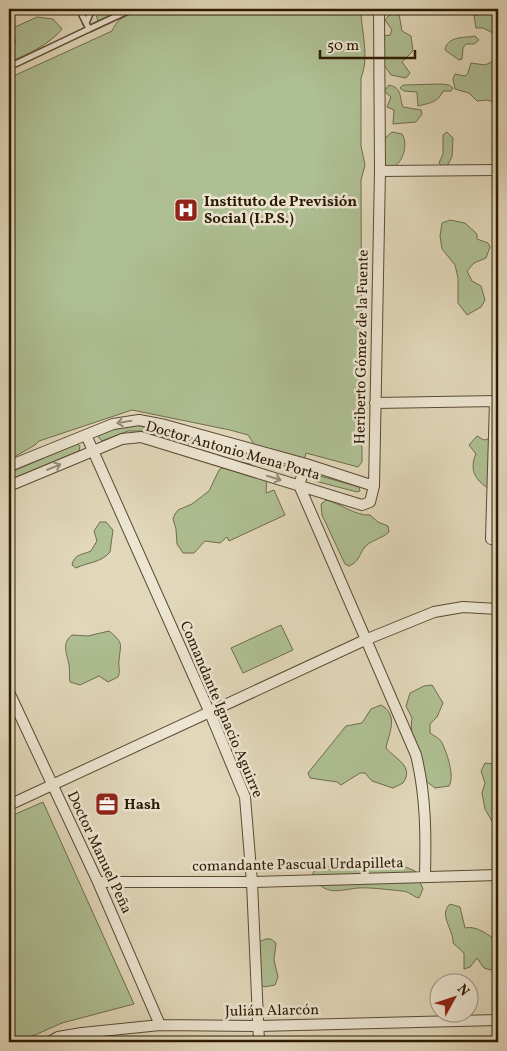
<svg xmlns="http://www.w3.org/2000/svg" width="507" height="1051" font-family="Vollkorn,serif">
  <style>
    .green { fill: #aebf93; stroke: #6e6d4b }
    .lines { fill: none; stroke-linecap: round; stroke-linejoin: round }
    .service-casing { stroke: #5a4a31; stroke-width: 8 }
    .minor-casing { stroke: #5a4a31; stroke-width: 12 }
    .service { stroke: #ece5d2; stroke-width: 5 }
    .minor { stroke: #ece5d2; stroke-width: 10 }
    .oneway { stroke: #968a75 }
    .labels { text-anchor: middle; stroke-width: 5; stroke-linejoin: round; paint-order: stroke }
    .poi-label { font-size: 15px; font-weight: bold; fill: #2d1b03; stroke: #ece5d2; text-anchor: start }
    .street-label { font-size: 15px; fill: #2d1b03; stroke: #ece5d2 }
  </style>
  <rect width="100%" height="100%" fill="#e1d7ba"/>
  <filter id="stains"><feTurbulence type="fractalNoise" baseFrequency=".004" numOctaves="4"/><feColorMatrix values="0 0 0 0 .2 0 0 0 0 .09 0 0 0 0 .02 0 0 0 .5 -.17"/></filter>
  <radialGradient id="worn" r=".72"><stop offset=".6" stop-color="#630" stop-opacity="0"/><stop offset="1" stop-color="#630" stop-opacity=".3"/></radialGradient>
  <path class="green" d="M98,9h30l-24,13 -6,-1 -3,-9z
    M153,9h208c0,24 9,46 0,69v68l4,19 -4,15 1,282 -4,5 -52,-14 -2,8 -48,-14 -8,-12 -18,-5 -98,-20 -93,31 -4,4 -26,15v-382l103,-47c9,-21 24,-15 41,-22z
    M494,9h4v20l-5,4 -10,-5h-7l-2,-13 19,-1z
    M392,12l7,2 3,17 9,5 2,15 -11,11 8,11 -4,5 -15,-3 -8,-12v-27l7,-1 2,-5 -7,-10z
    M37,17l16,2 9,10c-12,15 -35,26 -53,33v-16l5,-1 2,-5 -6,-8 3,-4z
    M475,36l4,4 -5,4h-8l-3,4 -1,11 -3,1 -14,-10c2,-14 19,-12 30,-14z
    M498,59v44l-11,-3 -10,1 -8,-8 -14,-4 -2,-10 2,-5 10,2 3,-3 3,-10 14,2z
    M441,84l8,1 4,3 -2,3h-8c-5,12 -14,12 -25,15l-1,-14 -13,-1 -4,-3 3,-3z
    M389,85c14,3 10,13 14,22l18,3 1,4 -6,8 -23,2 1,-14 -7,-3 4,-10 -7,-6z
    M392,132l10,2c6,9 2,26 -7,32h-8l-4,-4 2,-24z
    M447,132l6,6 -1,19 -5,9h-5l-3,-3 4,-9v-19z
    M450,220l15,3 12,11v5l11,4 2,4 -4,11 -12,5 -7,8 5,10 9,5 4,14 -4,7 -14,8 -9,-12v-25l-3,-13 -13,-16 -2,-13 2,-13z
    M136,425l157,43 1,5 -153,-42h-13l-26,10 -3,-3v-3l18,-7z
    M477,436l7,4 8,-2 6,19 -2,26 -8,5c-13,-8 -19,-19 -12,-34l-7,-9z
    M77,444l3,2 -1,5 -70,29v-7z
    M234,461l16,3 17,13 -1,16 8,-3 11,25 -56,26 -2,-4 -7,6 -15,-2 -11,12h-11l-6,-9 -1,-15 -3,-10 2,-5 3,-4 14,-6 17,-13 10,-21z
    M317,475l42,12 1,4 -3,1 -42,-11 -1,-4z
    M326,500c14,3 29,16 44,15l8,7 10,4 1,6c-7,7 -19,8 -25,16 -5,7 -5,14 -15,18l-4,-2 -23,-49 -1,-11z
    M100,522h6l7,8 -3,22c-9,11 -22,10 -34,16l-4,-3c2,-11 10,-10 19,-14l6,-10 -3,-10z
    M281,625l12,25 -50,23 -12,-25z
    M109,631c16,13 11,13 10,30 -1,6 2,9 -1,16l-10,5 -9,-6 -19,9 -10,-3c-1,-6 0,-11 -1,-17 -2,-12 -8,-21 3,-30l16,1z
    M432,685l11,18 -6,14 -7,7v9c4,3 10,5 12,10 5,10 13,33 7,43l-14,2c-3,-3 -7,-4 -9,-8 -9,-12 -17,-48 -14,-62l-6,-12 4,-13 14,-7z
    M381,705c18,10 8,28 5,43 8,10 29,18 17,35l-10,5 -21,-7 -7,-8h-5l-19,12 -4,-3 -27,-4 -2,-5 38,-47 16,-3 9,-14z
    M498,762v59l-5,2 -8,-14 -3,-16 3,-10 -4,-12 4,-8 8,1z
    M43,802l91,202 -72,19 -43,19h-10v-225z
    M372,864l29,1 14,6 8,18 -4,9c-6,-1 -10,-7 -17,-7 -11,-1 -34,-4 -44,-3 -19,2 -32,9 -46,-12l2,-5 10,-5 21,2z
    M450,904l10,3 5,21c11,-3 24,7 33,14 1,10 3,23 -7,28l-7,-2 -7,-10 -7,9 -6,2v-16l-11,-10c1,-13 -15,-28 -3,-39z
    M266,939h5l5,4 -2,17 4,17 -3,8 -11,2 -6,-6v-39z"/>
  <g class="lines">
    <g class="service-casing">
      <path id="service" d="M86,23l6,-14
        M89,29l43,-20
        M9,67l80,-38 -10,-20"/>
    </g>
    <g class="minor-casing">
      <path id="minor" d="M380,171l118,-1
        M375,403l123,-2
        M86,435l124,278 35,84 7,85 7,160
        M306,464l-7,21 117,270c10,41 10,80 9,121
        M9,466l104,-42 26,-4 26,5 141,39 68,22
        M9,486l113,-47 19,-2 221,68 8,-3 4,-16 6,-315 -1,-162
        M491,539l4,-138
        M9,692l89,190 62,143
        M9,805l356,-165 69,-28 29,-5 35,2
        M98,882h154l246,-7
        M49,1042l9,-5 24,-4 78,-8 99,1 239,-6"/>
    </g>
    <use href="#service" class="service"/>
    <use href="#minor" class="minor"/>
  </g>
  <defs><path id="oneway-shaft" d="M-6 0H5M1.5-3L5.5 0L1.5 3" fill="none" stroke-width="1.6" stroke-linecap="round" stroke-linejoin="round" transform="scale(1.25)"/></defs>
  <g class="oneway">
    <use href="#oneway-shaft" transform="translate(124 422) rotate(170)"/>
    <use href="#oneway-shaft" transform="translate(54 467) rotate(-23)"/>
    <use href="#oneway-shaft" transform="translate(274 478) rotate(17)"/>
  </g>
  <defs>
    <g id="hospital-square" transform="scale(1.25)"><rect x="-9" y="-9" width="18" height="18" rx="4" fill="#8f2418" stroke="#ece5d2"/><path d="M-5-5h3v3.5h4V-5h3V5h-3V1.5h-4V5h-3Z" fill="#fff"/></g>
    <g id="office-square" transform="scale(1.25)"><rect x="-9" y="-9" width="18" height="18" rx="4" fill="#8f2418" stroke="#ece5d2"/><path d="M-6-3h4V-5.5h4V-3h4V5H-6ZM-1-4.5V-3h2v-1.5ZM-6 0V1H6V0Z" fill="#fff"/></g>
  </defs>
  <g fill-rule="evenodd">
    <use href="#hospital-square" x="186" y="210"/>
    <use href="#office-square" x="107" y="804"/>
  </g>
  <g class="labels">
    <g class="poi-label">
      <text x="204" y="206">Instituto de Previsión<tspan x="204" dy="17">Social (I.P.S.)</tspan></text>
      <text x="124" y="809">Hash</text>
    </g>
    <g class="street-label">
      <text transform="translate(361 347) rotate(-89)" y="5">Heriberto Gómez de la Fuente</text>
      <text transform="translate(233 450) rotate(16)" y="5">Doctor Antonio Mena Porta</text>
      <text transform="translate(222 709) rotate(67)" y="5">Comandante Ignacio Aguirre</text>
      <text transform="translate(100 852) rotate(65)" y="5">Doctor Manuel Peña</text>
      <text transform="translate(298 864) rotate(-1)" y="5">comandante Pascual Urdapilleta</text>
      <text transform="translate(272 1010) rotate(-1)" y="5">Julián Alarcón</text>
    </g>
  </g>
  <rect width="507" height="1051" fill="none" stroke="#e1d7ba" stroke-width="30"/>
  <rect x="10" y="10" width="487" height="1031" fill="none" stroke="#2d1b03" stroke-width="2.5"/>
  <rect x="15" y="15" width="477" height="1021" fill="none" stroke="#2d1b03"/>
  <g transform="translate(454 998) rotate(50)"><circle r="24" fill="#ece5d2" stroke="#a0947f"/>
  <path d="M0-4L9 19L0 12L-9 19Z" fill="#8f2418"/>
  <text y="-8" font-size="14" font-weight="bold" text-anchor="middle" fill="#2d1b03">N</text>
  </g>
  <path d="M320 50v8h95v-8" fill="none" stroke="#2d1b03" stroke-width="2.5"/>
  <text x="327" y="50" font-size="15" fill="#2d1b03" stroke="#ece5d2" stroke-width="4" paint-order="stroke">50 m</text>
  <rect width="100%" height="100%" filter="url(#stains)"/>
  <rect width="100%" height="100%" fill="url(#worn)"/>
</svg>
